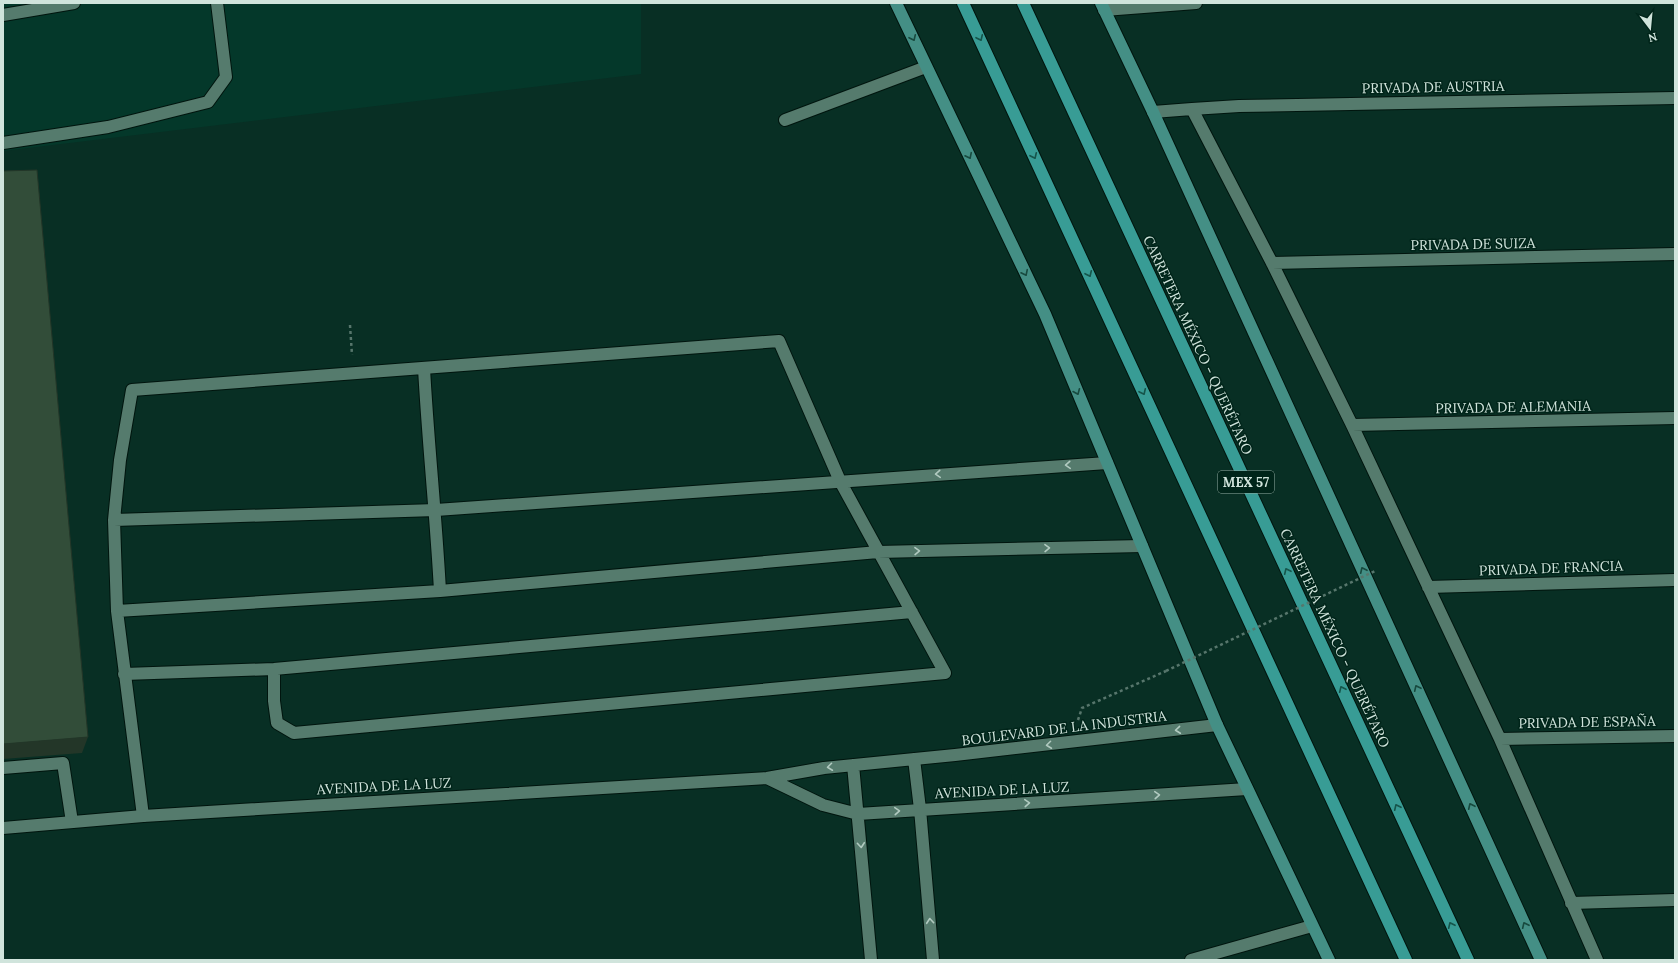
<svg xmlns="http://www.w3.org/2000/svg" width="1678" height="963" font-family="Lora,serif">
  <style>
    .built { fill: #04382a }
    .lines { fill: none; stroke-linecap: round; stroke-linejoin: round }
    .lane-casing { stroke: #00150e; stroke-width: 14 }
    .street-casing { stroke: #00150e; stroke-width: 14 }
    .primary-casing { stroke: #00150e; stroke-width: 14 }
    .highway-casing { stroke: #00150e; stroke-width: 14 }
    .path { stroke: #57766c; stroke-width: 2.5; stroke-dasharray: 3 3; stroke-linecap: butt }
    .lane { stroke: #557b6d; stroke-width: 12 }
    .street { stroke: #557b6d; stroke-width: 12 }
    .primary { stroke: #448f85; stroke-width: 12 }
    .highway { stroke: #389c95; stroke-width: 12 }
    .path-bridge { stroke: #57766c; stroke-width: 2.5; stroke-dasharray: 3 3; stroke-linecap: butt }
    .shaded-wall { fill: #233628 }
    .building { fill: #324d39; stroke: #233628 }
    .oneway { stroke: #184a3f }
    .oneway2 { stroke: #16554b }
    .oneway3 { stroke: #b1cac0 }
    .labels { text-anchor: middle; stroke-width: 3; stroke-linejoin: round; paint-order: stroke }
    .shield { fill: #00251a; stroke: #92aba2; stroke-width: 1 }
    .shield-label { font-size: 13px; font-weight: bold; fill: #d0e4dc }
    .street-label { font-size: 14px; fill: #d0e4dc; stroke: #00251a }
  </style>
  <rect width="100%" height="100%" fill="#082f24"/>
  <path class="built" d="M3,3h638v71l-638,77z"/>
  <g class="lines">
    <g class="lane-casing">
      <path id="lane" d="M1104,10l92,-7
        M3,15l71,-12
        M785,120l141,-53
        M3,143l105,-16 100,-25 18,-25 -9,-74
        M424,368c4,74 12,148 16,223
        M114,520l322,-10 671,-47
        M117,611l323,-20 438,-39 264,-6
        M124,674l150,-5 638,-57
        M3,768l60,-5 9,59
        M143,816l-26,-205 -3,-91 6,-60 12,-70 647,-49 61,140 105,192 -651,60 -17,-10 -3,-22v-32
        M1191,960l121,-34"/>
    </g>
    <g class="street-casing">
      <path id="street" d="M1192,109l47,-3 436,-8
        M1153,112l39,-3 80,154 80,162 148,314 97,221
        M1272,263l403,-9
        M1352,425l323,-7
        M1428,587l247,-7
        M1500,739l175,-3
        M914,759l6,50 13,151
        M853,765l18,195
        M767,778l56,27 35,9 389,-25
        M3,828l140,-12 624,-38 57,-10 131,-13 262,-30
        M1571,903l104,-3"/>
    </g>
    <g class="primary-casing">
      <path id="primary" d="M896,3l149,311 172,411 112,235
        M1101,3l52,109 388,848"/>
    </g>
    <g class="highway-casing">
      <path id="highway" d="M963,3l443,957
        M1023,3l445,957"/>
    </g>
    <path class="path" d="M350,325l2,30
      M1078,720l4,-12 84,-37"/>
    <use href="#lane" class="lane"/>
    <use href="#street" class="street"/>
    <use href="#primary" class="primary"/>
    <use href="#highway" class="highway"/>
    <path class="path-bridge" d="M1166,671l211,-101"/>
  </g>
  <path class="shaded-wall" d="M88,737l-6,16 -79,6v-15z"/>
  <path class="building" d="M37,170l51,567 -85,7v-573z"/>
  <defs><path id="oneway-chevron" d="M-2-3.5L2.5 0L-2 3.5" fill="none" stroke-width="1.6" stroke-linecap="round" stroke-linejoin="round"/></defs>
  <g class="oneway">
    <use href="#oneway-chevron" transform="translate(913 38) rotate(65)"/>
    <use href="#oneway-chevron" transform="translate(969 156) rotate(64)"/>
    <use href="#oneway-chevron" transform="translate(1025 273) rotate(64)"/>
    <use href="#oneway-chevron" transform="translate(1077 392) rotate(67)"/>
    <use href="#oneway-chevron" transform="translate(1363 570) rotate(-115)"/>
    <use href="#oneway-chevron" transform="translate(1417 688) rotate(-115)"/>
    <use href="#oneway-chevron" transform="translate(1471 806) rotate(-115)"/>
    <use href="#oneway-chevron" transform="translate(1525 925) rotate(-115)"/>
  </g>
  <g class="oneway2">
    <use href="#oneway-chevron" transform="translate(980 38) rotate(65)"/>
    <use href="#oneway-chevron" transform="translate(1034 156) rotate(65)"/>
    <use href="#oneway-chevron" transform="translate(1089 274) rotate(65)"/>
    <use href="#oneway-chevron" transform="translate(1143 392) rotate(65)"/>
    <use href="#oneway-chevron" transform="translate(1287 571) rotate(-115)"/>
    <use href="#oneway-chevron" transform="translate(1342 689) rotate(-115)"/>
    <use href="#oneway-chevron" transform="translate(1397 807) rotate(-115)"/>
    <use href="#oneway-chevron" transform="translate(1451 925) rotate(-115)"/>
  </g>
  <g class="oneway3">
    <use href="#oneway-chevron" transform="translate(1068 465) rotate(176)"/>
    <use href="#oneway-chevron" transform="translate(938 474) rotate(176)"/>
    <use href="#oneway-chevron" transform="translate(1047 548) rotate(-1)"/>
    <use href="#oneway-chevron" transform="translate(917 551) rotate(-1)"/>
    <use href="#oneway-chevron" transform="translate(1178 730) rotate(174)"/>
    <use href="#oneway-chevron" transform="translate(1049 745) rotate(173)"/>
    <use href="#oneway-chevron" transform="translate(830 767) rotate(173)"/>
    <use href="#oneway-chevron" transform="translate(1157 795) rotate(-4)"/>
    <use href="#oneway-chevron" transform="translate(1027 803) rotate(-4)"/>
    <use href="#oneway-chevron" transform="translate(897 811) rotate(-4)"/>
    <use href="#oneway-chevron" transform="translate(861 845) rotate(85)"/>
    <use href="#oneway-chevron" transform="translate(930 921) rotate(-95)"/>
  </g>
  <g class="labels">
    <rect class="shield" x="1218" y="471" width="56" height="22" rx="3"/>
    <g class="shield-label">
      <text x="1246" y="487">MEX 57</text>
    </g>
    <g class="street-label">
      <text transform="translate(1433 87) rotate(-1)" y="5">PRIVADA DE AUSTRIA</text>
      <text transform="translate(1473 244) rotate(-1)" y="5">PRIVADA DE SUIZA</text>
      <text transform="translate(1198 345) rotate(65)" y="5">CARRETERA MÉXICO - QUERÉTARO</text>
      <text transform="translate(1513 407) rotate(-1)" y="5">PRIVADA DE ALEMANIA</text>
      <text transform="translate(1551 568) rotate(-2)" y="5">PRIVADA DE FRANCIA</text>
      <text transform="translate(1335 638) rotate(65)" y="5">CARRETERA MÉXICO - QUERÉTARO</text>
      <text transform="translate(1587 722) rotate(-1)" y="5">PRIVADA DE ESPAÑA</text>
      <text transform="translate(1064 728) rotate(-7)" y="5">BOULEVARD DE LA INDUSTRIA</text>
      <text transform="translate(384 786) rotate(-3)" y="5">AVENIDA DE LA LUZ</text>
      <text transform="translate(1002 790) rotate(-3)" y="5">AVENIDA DE LA LUZ</text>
    </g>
  </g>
  <rect width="1678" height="963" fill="none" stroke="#d0e4dc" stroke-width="8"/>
  <g transform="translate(1650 28) rotate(164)" stroke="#00251a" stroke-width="3" paint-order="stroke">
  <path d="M0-3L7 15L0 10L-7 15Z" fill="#d0e4dc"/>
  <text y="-6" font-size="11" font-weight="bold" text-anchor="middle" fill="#d0e4dc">N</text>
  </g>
</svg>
